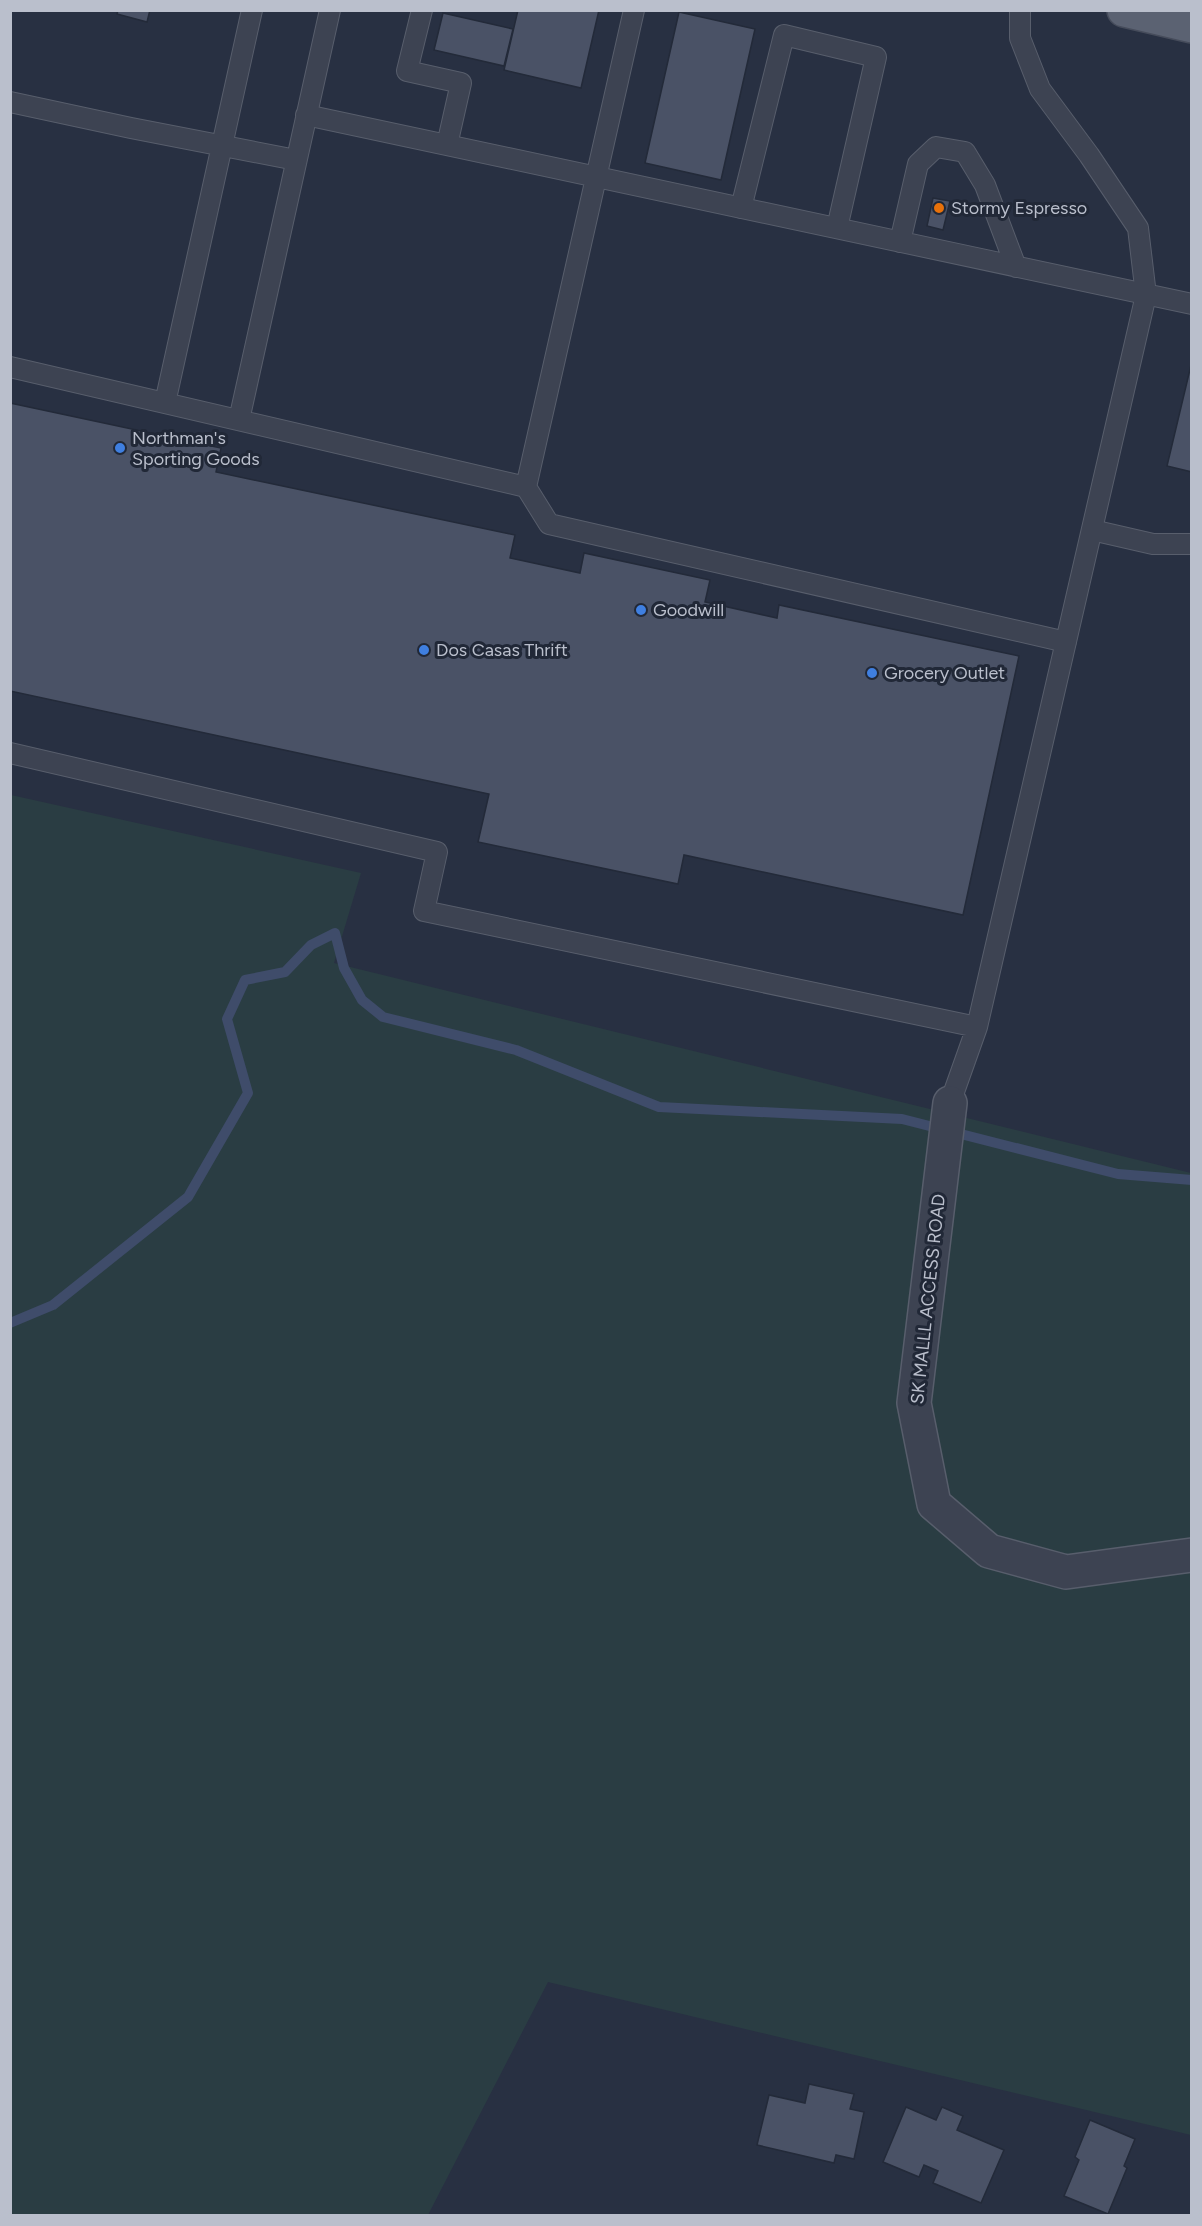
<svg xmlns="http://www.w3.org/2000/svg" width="1202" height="2226" font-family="Figtree,sans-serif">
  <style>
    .green { fill: #2a3d43 }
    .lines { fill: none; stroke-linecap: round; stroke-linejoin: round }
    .stream { stroke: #3f4c6a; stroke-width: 10 }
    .building { fill: #4a5266; stroke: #232a39; stroke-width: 1.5 }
    .service-casing { stroke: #585e6c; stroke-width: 22 }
    .minor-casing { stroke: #585e6c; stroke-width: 36 }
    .primary-casing { stroke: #464c5b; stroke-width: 36 }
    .service { stroke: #3d4352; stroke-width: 20 }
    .minor { stroke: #3d4352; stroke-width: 33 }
    .primary { stroke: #5b6272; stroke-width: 33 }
    .food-dot { fill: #e8710a; stroke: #212837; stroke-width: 2 }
    .shop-dot { fill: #3f7fe0; stroke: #212837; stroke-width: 2 }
    .labels { text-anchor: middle; stroke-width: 6; stroke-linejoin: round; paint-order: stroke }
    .poi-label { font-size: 18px; fill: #babfcc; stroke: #212837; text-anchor: start }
    .street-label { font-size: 18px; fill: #babfcc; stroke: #212837 }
  </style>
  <rect width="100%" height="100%" fill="#283042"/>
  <path class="green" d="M11,795l350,78 -27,90 857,210v962l-643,-153 -120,233 -417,1z"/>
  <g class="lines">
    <path class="stream" d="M10,1323l43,-18 135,-108 60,-104 -21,-74 18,-39 40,-8 26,-27 24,-12 9,35 18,32 21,17 133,33 143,57 243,12 216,55 74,6"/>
  </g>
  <path class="building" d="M118,10h32l-3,12 -30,-8z
    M518,10h81l-18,78 -77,-18z
    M679,12l76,17 -34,151 -76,-17z
    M443,13l70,16 -9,37 -70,-16z
    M933,198l17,3 -7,29 -16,-4z
    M1192,361v111l-25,-6z
    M10,403l211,45 -5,24 299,63 -5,23 70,15 4,-20 126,27 -5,22 72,16 2,-13 240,51 -56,259 -279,-60 -6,29 -200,-42 11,-48 -479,-103z
    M809,2084l45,10 -4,15 14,3 -10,47 -18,-4 -2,8 -77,-18 12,-50 36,8z
    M906,2107l30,13 6,-13 21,9 -6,14 47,20 -23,53 -48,-20 5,-12 -14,-6 -5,12 -36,-15z
    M1090,2120l45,19 -11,27 3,2 -19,46 -44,-18 15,-36 -4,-3z"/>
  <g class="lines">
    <g class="service-casing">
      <path id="service" d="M422,10l-15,61 54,12 -14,62
        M10,102l121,26 165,32
        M306,115l886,189
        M741,208l43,-173 92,22 -39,171
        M900,242l18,-78 18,-17 29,5 20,33 31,82
        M10,367l516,120 23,37 517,118
        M165,403l87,-393
        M239,420l91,-410
        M526,487l108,-477
        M1092,530l61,14h39
        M10,753l427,99 -13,59 553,116 -27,76
        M977,1027l169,-732 -8,-67 -49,-73 -49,-66 -20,-51v-28"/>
    </g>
    <g class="minor-casing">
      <path id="minor" d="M950,1103l-36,300 20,101 55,47 77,21 126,-17"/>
    </g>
    <g class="primary-casing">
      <path id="primary" d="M1124,10l68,16"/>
    </g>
    <use href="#service" class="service"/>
    <use href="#minor" class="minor"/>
    <use href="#primary" class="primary"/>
  </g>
  <circle class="food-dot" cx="939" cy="208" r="6"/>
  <g class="shop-dot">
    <circle cx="120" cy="448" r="6"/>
    <circle cx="641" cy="610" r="6"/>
    <circle cx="424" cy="650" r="6"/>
    <circle cx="872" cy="673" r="6"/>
  </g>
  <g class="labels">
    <g class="poi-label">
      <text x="951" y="214">Stormy Espresso</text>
      <text x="132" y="444">Northman's<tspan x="132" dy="21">Sporting Goods</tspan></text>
      <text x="653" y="616">Goodwill</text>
      <text x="436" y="656">Dos Casas Thrift</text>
      <text x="884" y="679">Grocery Outlet</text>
    </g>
    <g class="street-label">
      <text transform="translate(928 1299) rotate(-84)" y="6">SK MALLL ACCESS ROAD</text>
    </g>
  </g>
  <rect width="1202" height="2226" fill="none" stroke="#babfcc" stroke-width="24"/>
</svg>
